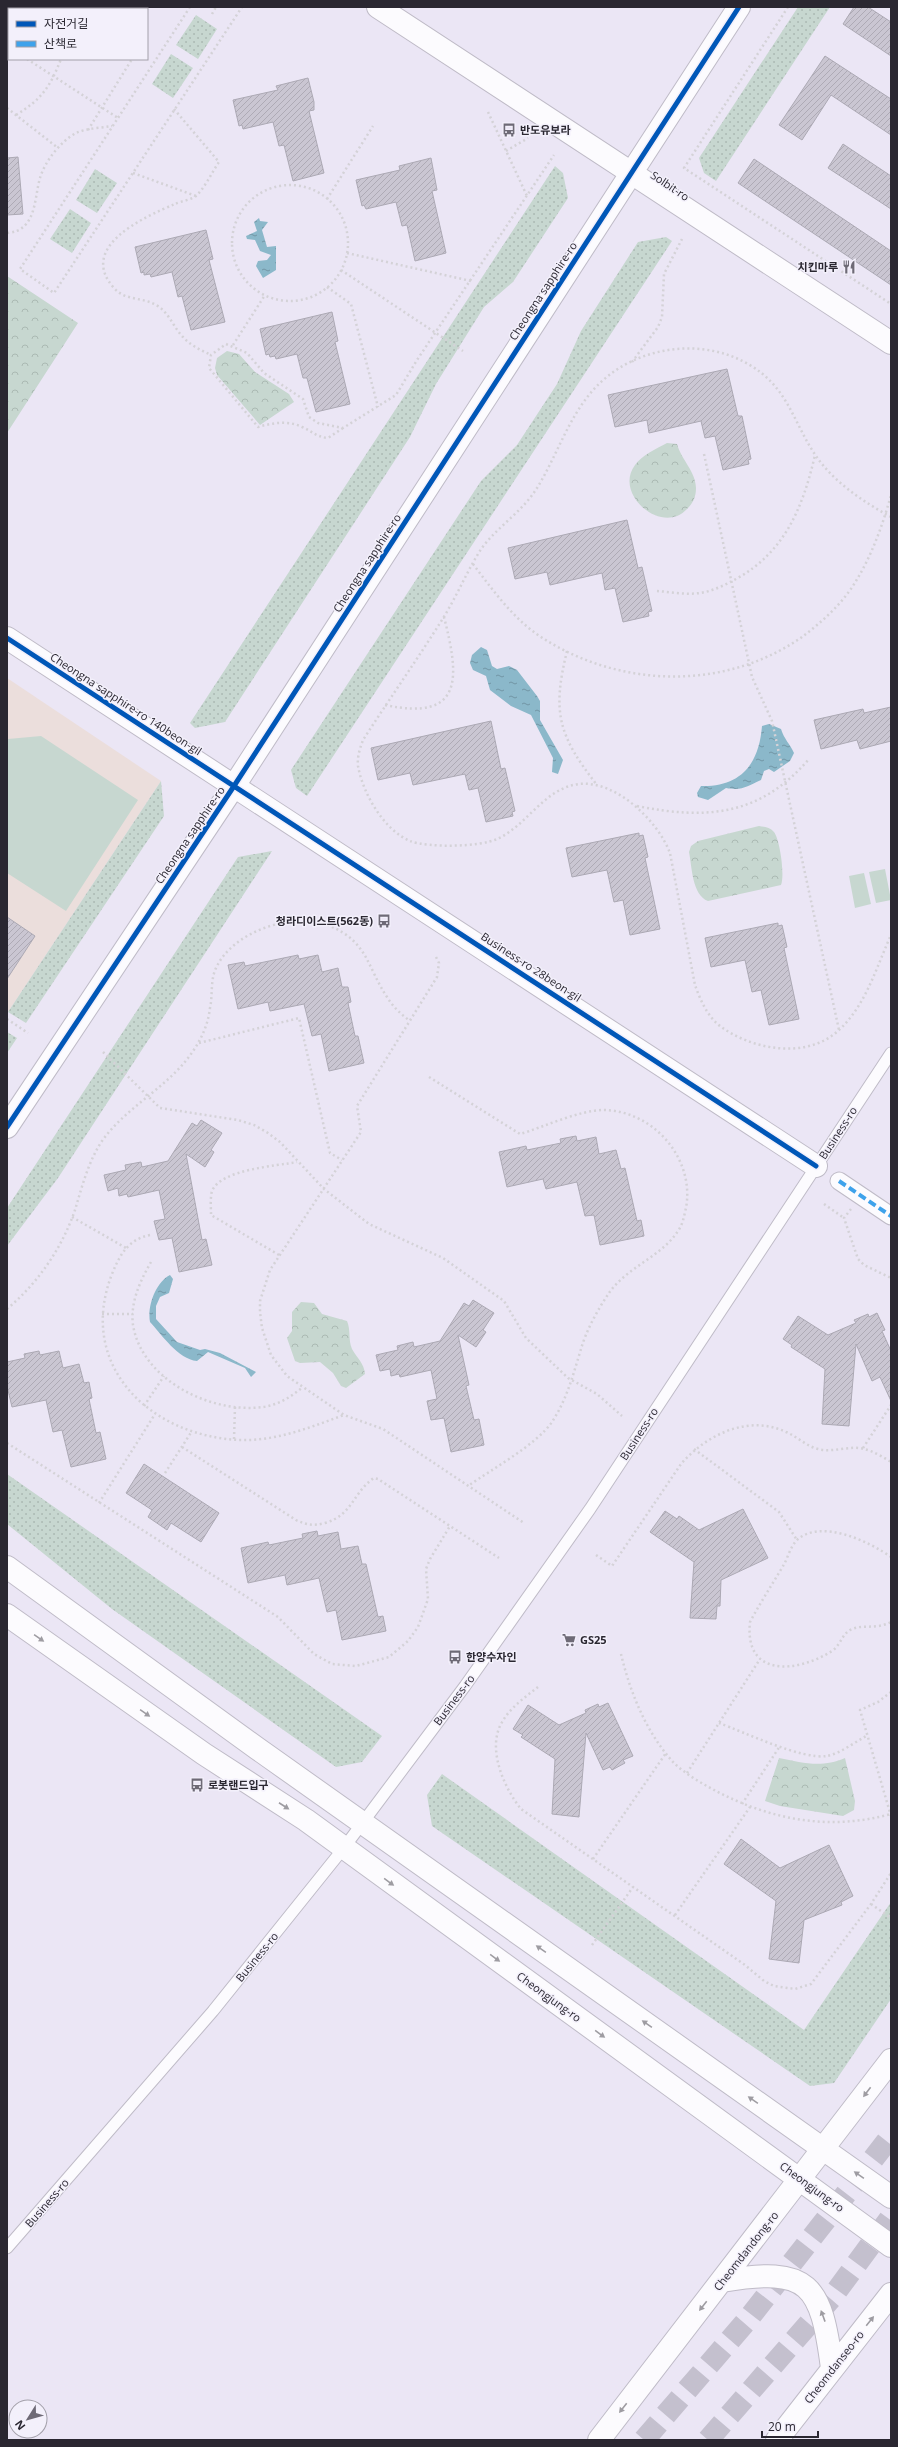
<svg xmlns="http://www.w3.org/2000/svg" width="898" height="2447" font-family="'Open Sans','Noto Sans KR',sans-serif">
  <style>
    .education { fill: #ebdedc }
    .grass { fill: url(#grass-dots) }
    .park { fill: url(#park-crowns) }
    .pitch { fill: #c7d7d0 }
    .water { fill: url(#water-ripples) }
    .building { fill: url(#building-hatch); stroke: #aca9b4 }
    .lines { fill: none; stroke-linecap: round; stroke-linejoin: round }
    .motorway-tunnel { stroke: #c4c0ce; stroke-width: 22; stroke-dasharray: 22 11; stroke-linecap: butt }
    .service-casing { stroke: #bfbbc7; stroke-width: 13 }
    .pedestrian-casing { stroke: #bfbbc7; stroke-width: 19 }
    .minor-casing { stroke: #bfbbc7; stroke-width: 24 }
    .tertiary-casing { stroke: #bfbbc7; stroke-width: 24 }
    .secondary-casing { stroke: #bfbbc7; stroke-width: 24 }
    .path { stroke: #d4d2d7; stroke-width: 2.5; stroke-dasharray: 2 3; stroke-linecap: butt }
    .service { stroke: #fcfbfe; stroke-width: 11 }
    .pedestrian { stroke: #fcfbfe; stroke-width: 17 }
    .minor { stroke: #fcfbfe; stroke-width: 22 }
    .tertiary { stroke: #fcfbfe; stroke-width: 22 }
    .secondary { stroke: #fcfbfe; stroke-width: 22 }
    .quiet { stroke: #3ea2eb; stroke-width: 4; stroke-dasharray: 8 4; stroke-linecap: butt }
    .cycleway-casing { stroke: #f3f0fb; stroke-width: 8 }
    .cycleway { stroke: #0057b8; stroke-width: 5 }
    .oneway { fill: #9e9ca2 }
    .labels { text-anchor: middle; stroke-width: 3; stroke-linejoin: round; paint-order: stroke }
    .poi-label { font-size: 11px; font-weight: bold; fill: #2a2731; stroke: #f3f0fb; text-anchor: start }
    .street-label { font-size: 11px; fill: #2a2731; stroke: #f3f0fb }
  </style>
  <defs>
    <pattern id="grass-dots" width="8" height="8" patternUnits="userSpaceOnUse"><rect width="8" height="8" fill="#c7d7d0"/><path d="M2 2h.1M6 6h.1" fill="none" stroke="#abb9b3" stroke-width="1.8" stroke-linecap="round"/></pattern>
    <pattern id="park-crowns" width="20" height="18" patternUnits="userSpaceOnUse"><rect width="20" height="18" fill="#c7d7d0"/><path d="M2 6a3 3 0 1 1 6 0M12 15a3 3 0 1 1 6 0" fill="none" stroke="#abb9b3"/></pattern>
    <pattern id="water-ripples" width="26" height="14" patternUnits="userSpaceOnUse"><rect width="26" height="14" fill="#8bb8ca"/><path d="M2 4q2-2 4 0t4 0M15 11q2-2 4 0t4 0" fill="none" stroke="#7296a5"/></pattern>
    <pattern id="building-hatch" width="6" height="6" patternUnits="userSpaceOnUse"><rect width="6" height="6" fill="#cac6d2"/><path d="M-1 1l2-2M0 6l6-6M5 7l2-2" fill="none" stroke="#aeaab5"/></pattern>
  </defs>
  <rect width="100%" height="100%" fill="#ebe6f5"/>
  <path class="education" d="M7,678l154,103 -153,231 -1,-1z"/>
  <path class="grass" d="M798,7h32l-114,174 -12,-8 -5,-15z
    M196,15l21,14 -19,30 -22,-14z
    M171,54l22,14 -20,30 -21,-14z
    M555,166l8,7 5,25 -55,84 -29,25 -48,77 -26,53 -185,285 -30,6 -5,-5z
    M95,169l22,14 -20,30 -21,-13z
    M70,209l21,14 -19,30 -22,-14z
    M666,237l6,4 -365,555 -11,-8 -5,-18 190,-289 36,-36 40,-61 24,-53 57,-89z
    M161,781l3,35 -138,207 -18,-11z
    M272,851l-214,327 -51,68v-38l231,-351z
    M7,1032l10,6 -10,15z
    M7,1474l375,262 -20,26 -26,5 -224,-158 -105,-85z
    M442,1774l362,256 87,-128v97l-57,84 -24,3 -378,-260 -5,-31z"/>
  <path class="park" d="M7,276l71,47 -71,110z
    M227,351l12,3 16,18 34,22 5,8 -34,23 -43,-50 -2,-7 2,-10z
    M667,443l10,1c4,15 19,28 19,44 0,9 -3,15 -9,21 -25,27 -74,-15 -52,-44 7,-10 21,-16 32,-22z
    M759,826c6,1 11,1 15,6 6,8 11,43 7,53l-73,16c-16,-6 -16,-34 -19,-49l2,-6 7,-5z
    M301,1302l13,1 8,11 25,7c4,9 1,19 5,28 5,9 12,14 13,25l-19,14 -5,-2 -8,-13 -13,-11 -20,1 -5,-2 -8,-23 5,-7v-19z
    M779,1758c24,5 43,10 66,0l10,43 -1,9 -11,6 -63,-10 -15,-5z"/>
  <path class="pitch" d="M41,736l97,64 -72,111 -59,-38v-132l1,-2z
    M885,869l6,31 -15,3 -7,-31z
    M864,873l7,31 -16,4 -6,-32z"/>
  <path class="water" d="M259,218l1,3 8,1 -6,8 5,17 9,-1v24l-13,8 -7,-12 2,-5 9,-1 4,-5 -11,-4 -5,-11 -8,-1 -1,-3 11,-5 -3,-9z
    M481,647l6,3 5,16 5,3 12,-3 8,4 20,26 3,5v19l23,40 -5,14 -6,-2 1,-14 -22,-43 -20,-9 -21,-16 -4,-14 -13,-6 -3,-7 2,-8z
    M769,724l12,5c3,10 9,15 13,24l-4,8 -16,11 -5,-3 -5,2 -3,9c-14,6 -18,11 -35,8l-18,12 -10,-3 -1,-4 4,-7c40,1 58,-22 61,-60z
    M170,1275l3,4 -4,14 -9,4 -4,9v13l21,23 23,8 5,-1 15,4 36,19 -5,5 -6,-9 -37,-16 -11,9c-19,-2 -35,-26 -47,-39 -3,-16 6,-40 20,-47z"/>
  <path class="building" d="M854,7h14l23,15v34l-48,-32z
    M825,56l66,43v36l-60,-40 -29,45 -23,-15z
    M308,78l6,24v8l-5,1 15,62 -31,8 -9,-36 -5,1 -6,-24 -30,7 -1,-4 -3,1 -6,-26 45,-10 -2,-4z
    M843,144l48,32v33l-63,-41z
    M18,157l5,57 -16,1v-57z
    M431,158l6,32 -5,1 14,62 -31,8 -8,-36 -5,1 -6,-24 -30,7 -2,-4 -2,1 -6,-26 44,-10 -1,-4z
    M754,159l137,92v34l-153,-102z
    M206,230l7,29 -4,1 16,62 -34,8 -9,-34 -4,1 -6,-25 -21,5 -1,-3 -6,1v-3l-3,1 -6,-26z
    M332,312l6,29 -3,1 15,62 -34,8 -9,-34h-4l-6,-24 -21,5 -1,-3 -5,1 -1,-3 -3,1 -6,-26z
    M727,369l11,47h4l9,43 -3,1 1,4 -26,6 -8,-34 -10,2 -4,-17 -52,12 -2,-13 -32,7 -7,-32z
    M627,520l11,48 4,-1 10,44 -4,1 1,4 -26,6 -8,-34 -10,2 -3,-17 -52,12 -3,-13 -32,7 -7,-31z
    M891,707v34l-31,8 -3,-9 -36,9 -7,-29 49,-11 1,4z
    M491,721l10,48 4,-1 10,43 -3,1 1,4 -27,6 -8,-34 -9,2 -4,-16 -52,11 -3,-12 -32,7 -7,-32z
    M639,833v3l4,-1 5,22 -3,1 15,71 -30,6 -7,-35 -9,2 -7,-32 -35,7 -6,-29z
    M7,917l28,19 -28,43z
    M778,923v3l4,-1 5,22 -3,1 15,71 -30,6 -8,-35 -9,2 -7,-32 -34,7 -6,-29z
    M298,955l1,4 19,-4 4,17 16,-4 4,19h6l3,15 -3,1 7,33h3l6,27 -35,8 -8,-37 -9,2 -8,-32 -34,7 -2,-9 -30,7 -10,-44 16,-3 1,4z
    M201,1120l21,13 -11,17 3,2 -9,15 -19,-13 16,86 4,-1 6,26 -33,7 -7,-34 -13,2 -5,-19 11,-2 -6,-29 -31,7 -1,-3 -8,2 -1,-8 -10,3 -4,-16 22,-5 -1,-5 16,-3 1,5 26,-6 24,-38 5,3z
    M576,1136l1,5 19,-4 3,17 17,-4 5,19 4,-1 12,53 4,-1 3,16 -44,9 -6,-30 -9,1 -8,-34 -31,7 -3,-10 -36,8 -8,-35 27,-6 1,4 34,-7 -1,-4z
    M473,1300l21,13 -11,17 3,2 -10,15 -18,-12 11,50 -3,1 8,34 5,-1 5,26 -33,7 -7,-34 -13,2 -4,-19 10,-2 -6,-29 -31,7 -1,-3 -8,2 -1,-7 -10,2 -4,-16 22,-5 -1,-4 16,-4 1,5 26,-6 24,-38 5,3z
    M877,1313l8,17 -3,1 9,20v50l-11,-24 -8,4 -16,-37 -7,82 -27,-2 3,-55 -34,-22 1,-2 -9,-6 15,-23 30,19 28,-12 -2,-3 14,-6 1,3z
    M39,1351l1,4 19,-4 4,17 16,-4 5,19 5,-1 3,16 -3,1 7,34 4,-1 6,27 -35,8 -9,-37 -9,2 -7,-32 -34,7 -5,-21v-24l18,-4 -1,-4z
    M144,1464l75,49 -18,29 -30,-19 -4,7 -19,-13 4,-7 -26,-17z
    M743,1509l25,49 -47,22 -1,26h-3l-1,13 -26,-1 4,-56 -44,-30 15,-21 12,8 2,-3 20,14z
    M317,1531l1,5 20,-4 3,17 17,-3 4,18h4l12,53 5,-1 3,15 -44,9 -6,-30 -9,2 -8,-34 -32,7 -2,-10 -37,8 -7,-35 27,-6 1,3 34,-7 -1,-4z
    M608,1703l25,53 -10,4 2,3 -13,7 -2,-3 -7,3 -17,-37 -7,84 -27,-3 3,-55 -34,-22 2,-2 -10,-6 15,-24 31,20 27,-12 -1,-3 13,-6 1,3z
    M741,1839l39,29 49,-23 24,51 -12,6 1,3 -38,15 -5,43 -30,-4 7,-58 -52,-37z"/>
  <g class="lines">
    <path class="motorway-tunnel" d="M644,2440l105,-122 142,-182
      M708,2440l125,-144 58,-79"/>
    <g class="service-casing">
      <path id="service" d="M7,2248l206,-237 130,-162 122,-163 125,-177 301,-456"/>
    </g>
    <g class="pedestrian-casing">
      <path id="pedestrian" d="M839,1181l52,35"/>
    </g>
    <g class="minor-casing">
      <path id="minor" d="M7,638l809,528"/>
    </g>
    <g class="tertiary-casing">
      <path id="tertiary" d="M378,7l513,336
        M7,1127l227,-341 505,-779"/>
    </g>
    <g class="secondary-casing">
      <path id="secondary" d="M7,1567l251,182 633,448
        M7,1615l197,139 102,66 585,426
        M722,2281c88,-15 99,3 110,87
        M599,2440l292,-380
        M777,2440l114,-146"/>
    </g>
    <path class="path" d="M66,7l1,2
      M142,7v2
      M190,7l-170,262 34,24 188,-286
      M788,7l-104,161 207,136
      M212,14l4,-7
      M7,46l2,1
      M27,59l91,59
      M7,108l51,40
      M174,109l45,53c-7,10 -13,24 -22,33 -5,5 -16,6 -22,9 -31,13 -98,43 -61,84 11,13 29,9 42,17 13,7 17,22 27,32 8,9 18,13 28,18
      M488,112l39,84
      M16,115c26,-16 34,-28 45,-56
      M88,130l44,-71
      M506,151l22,-13
      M133,173l63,23
      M232 243a58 58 0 1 1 116 0a58 58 0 1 1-116 0Z
      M327,199l46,-73
      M7,233c30,-2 27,-35 33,-55 5,-17 21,-37 36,-45 11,-5 25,-5 36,-7
      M347,253l124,28
      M341,270l122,81
      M327,287l24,17 27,103
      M233,345l32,-50
      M632,362l26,-35 4,-10 2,-43 18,-35
      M343,428l-15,10c-12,-1 -16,-7 -26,-11 -14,-7 -30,-4 -44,0l-49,-59 2,-13 15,-11 21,9 17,20 39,26 6,18 9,6 25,5 53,-33 21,-35 137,-205
      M704,454l48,223 20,44 67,309
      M891,517c-29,-16 -59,-36 -77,-64 -22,-34 -27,-67 -66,-89 -43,-25 -101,-19 -140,12 -36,28 -48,75 -71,112 -16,26 -44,41 -59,66 -12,20 -21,41 -33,61 -26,42 -55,83 -82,125 -3,8 -6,17 -5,26 5,28 26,64 52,75 18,7 70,6 87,-2 30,-13 47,-51 82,-55 37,-4 79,37 91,69l25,132c5,14 12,31 25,41 32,24 87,34 119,4 27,-25 37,-62 52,-95
      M473,564c19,25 39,53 65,71 79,53 185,57 264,2 20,-15 41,-34 54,-56 16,-26 27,-57 35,-86
      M657,591c14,1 29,4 43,2 13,-2 25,-8 36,-14 49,-27 67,-72 79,-124
      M567,651c-15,61 -9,84 30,134
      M385,705c80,17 74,-29 59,-88
      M637,806c70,14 123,10 172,-47
      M436,957l3,6 -2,14 -80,129 4,26 -91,138 -10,31v11l2,16 9,27 16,21 57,39 39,14 141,94
      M7,1019l21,14
      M199,1043l100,-25 31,135 12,7
      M103,1052l57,56 78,12 16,5 14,8 12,9 44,47 45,35 74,34 61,43 22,37 42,40 29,16 25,22
      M429,1077l91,57c24,-7 59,-24 84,-24 50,1 91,49 82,98 -2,8 -3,16 -8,23 -17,26 -51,36 -69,62 -11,16 -23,38 -28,56 -8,26 -14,50 -29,73 -16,23 -60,47 -84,64
      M824,1204l20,14
      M851,1209l-7,9 14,41 6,6 27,13
      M72,1217l54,31
      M150,1235c-21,4 -30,19 -38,39 -36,92 39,163 129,166 36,1 70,-13 103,-25
      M279,1255l-68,-40c0,-7 -1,-17 1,-24 9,-22 65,-25 85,-29
      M151,1262c-11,19 -21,41 -18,63 9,55 78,89 130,82 15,-2 28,-10 40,-20
      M7,1309c31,-26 55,-61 68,-99 7,-23 13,-48 27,-69 24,-34 65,-53 89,-87 10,-14 17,-29 19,-46 3,-14 0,-27 6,-40 17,-37 77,-57 114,-42 38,16 37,41 57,71 6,10 14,17 23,24
      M102,1314h31
      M144,1406l20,-30
      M234,1439l1,-32
      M7,1443l271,174 36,37 18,10 24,2 33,-9 19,-16 10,-14 10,-28 -2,-30 4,-10 20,-33
      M182,1447l114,73c10,5 18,6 29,3 28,-8 28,-31 49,-45l4,1 121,79
      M863,1448l28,-43
      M694,1449l85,63 18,28
      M165,1473l27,-42
      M99,1503l56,-89
      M596,1555l16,11 69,-102c25,-29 67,-50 105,-32 12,5 20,14 32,17 15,4 32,-4 46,0 9,2 19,8 27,13
      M891,1557c-21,-15 -70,-39 -94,-17 -7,7 -9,18 -14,26 -11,19 -23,37 -33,56 -6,56 47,51 82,29 9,-6 10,-18 20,-22 12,-5 23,1 39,-7
      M621,1654c9,38 25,78 52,108 12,12 28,21 43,29 56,29 113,40 175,23
      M538,1687c-14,11 -30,22 -38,39 -12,26 5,63 21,83l224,156 19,16 10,5 21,3 16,-5 60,-80 20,-31
      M891,1692l-13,10 -18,8 31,106
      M719,1723c25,9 83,37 108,33 14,-3 28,-14 41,-21
      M687,1773l73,-114
      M742,1804l38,-58
      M593,1859l73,-106
      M871,1904l20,14
      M675,1915l75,-108
      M592,1945l41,-58"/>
    <use href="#service" class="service"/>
    <use href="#pedestrian" class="pedestrian"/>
    <use href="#minor" class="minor"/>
    <use href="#tertiary" class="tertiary"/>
    <use href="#secondary" class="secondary"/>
    <path class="quiet" d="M839,1181l52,35"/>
    <g class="cycleway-casing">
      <path id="cycleway" d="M7,638l809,528
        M7,1127l227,-341 505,-779"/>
    </g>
    <use href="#cycleway" class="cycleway"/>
  </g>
  <defs><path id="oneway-solid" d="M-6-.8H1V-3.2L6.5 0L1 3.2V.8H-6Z"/></defs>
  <g class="oneway">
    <use href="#oneway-solid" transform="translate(39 1638) rotate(35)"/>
    <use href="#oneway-solid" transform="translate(145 1713) rotate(35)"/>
    <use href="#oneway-solid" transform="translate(284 1806) rotate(33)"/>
    <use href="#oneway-solid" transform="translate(389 1882) rotate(36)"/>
    <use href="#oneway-solid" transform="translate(541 1949) rotate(-145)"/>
    <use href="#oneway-solid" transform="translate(495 1958) rotate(36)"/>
    <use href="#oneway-solid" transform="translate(647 2024) rotate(-145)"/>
    <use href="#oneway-solid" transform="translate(600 2034) rotate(36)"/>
    <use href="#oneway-solid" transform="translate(867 2092) rotate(127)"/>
    <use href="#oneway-solid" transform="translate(753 2100) rotate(-145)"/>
    <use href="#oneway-solid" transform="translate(859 2175) rotate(-145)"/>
    <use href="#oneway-solid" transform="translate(703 2306) rotate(128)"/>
    <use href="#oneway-solid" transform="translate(823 2316) rotate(-110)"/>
    <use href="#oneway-solid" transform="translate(870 2321) rotate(-51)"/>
    <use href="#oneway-solid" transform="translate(623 2408) rotate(128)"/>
  </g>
  <defs>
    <g id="bus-bare" transform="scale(1.08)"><path d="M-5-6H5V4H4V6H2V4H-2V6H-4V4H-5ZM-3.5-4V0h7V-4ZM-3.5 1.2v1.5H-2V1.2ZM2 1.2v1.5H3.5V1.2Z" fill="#6e6a76" stroke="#f3f0fb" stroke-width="2.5" paint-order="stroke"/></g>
    <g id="restaurant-bare" transform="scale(1.08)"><path d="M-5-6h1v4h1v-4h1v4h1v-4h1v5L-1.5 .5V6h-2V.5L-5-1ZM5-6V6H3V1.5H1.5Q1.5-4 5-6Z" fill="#6e6a76" stroke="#f3f0fb" stroke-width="2.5" paint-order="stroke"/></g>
    <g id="supermarket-bare" transform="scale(1.08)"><path d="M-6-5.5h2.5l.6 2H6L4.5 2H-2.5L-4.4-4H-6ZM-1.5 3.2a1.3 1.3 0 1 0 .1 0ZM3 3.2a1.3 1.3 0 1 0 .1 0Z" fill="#6e6a76" stroke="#f3f0fb" stroke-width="2.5" paint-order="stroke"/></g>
  </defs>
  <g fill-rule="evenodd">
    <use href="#bus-bare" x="509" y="130"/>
    <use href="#restaurant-bare" x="849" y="267"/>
    <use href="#bus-bare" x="384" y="921"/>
    <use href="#supermarket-bare" x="569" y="1640"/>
    <use href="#bus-bare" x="455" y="1657"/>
    <use href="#bus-bare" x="197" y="1785"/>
  </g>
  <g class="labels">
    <g class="poi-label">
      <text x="520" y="134">반도유보라</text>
      <text x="838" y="271" text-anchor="end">치킨마루</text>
      <text x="373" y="925" text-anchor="end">청라디이스트(562동)</text>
      <text x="580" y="1644">GS25</text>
      <text x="466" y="1661">한양수자인</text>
      <text x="208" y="1789">로봇랜드입구</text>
    </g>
    <g class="street-label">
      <text transform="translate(670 186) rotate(34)" y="4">Solbit-ro</text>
      <text transform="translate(543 291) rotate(-57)" y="4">Cheongna sapphire-ro</text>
      <text transform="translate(367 563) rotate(-57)" y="4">Cheongna sapphire-ro</text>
      <text transform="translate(126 704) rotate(33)" y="4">Cheongna sapphire-ro 140beon-gil</text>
      <text transform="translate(190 835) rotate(-56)" y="4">Cheongna sapphire-ro</text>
      <text transform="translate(531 967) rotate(33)" y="4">Business-ro 28beon-gil</text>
      <text transform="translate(838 1133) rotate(-57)" y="4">Business-ro</text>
      <text transform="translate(639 1434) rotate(-57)" y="4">Business-ro</text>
      <text transform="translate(454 1700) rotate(-53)" y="4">Business-ro</text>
      <text transform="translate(257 1957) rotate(-51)" y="4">Business-ro</text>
      <text transform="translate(549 1997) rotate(36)" y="4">Cheongjung-ro</text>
      <text transform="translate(812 2187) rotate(36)" y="4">Cheongjung-ro</text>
      <text transform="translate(47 2203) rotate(-49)" y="4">Business-ro</text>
      <text transform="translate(746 2251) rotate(-52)" y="4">Cheomdandong-ro</text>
      <text transform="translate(834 2367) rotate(-52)" y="4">Cheomdanseo-ro</text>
    </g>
  </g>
  <rect width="898" height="2447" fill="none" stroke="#2a2731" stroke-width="16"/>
  <rect x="8" y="8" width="140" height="52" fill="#f3f0fb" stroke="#a3a0aa"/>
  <rect x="16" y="21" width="20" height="6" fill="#0057b8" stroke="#a3a0aa"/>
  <text x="44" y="28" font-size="12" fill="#2a2731">자전거길</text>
  <rect x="16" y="41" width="20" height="6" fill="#3ea2eb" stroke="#a3a0aa"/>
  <text x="44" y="48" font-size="12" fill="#2a2731">산책로</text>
  <g transform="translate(28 2419) rotate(233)"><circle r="19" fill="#f3f0fb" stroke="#a3a0aa"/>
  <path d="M0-3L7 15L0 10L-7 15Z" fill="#6e6a76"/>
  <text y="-6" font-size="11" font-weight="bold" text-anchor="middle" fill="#2a2731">N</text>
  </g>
  <path d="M762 2431v6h56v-6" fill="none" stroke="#2a2731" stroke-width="2"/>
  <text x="768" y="2431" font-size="12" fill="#2a2731" stroke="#f3f0fb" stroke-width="3" paint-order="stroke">20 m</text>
</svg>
